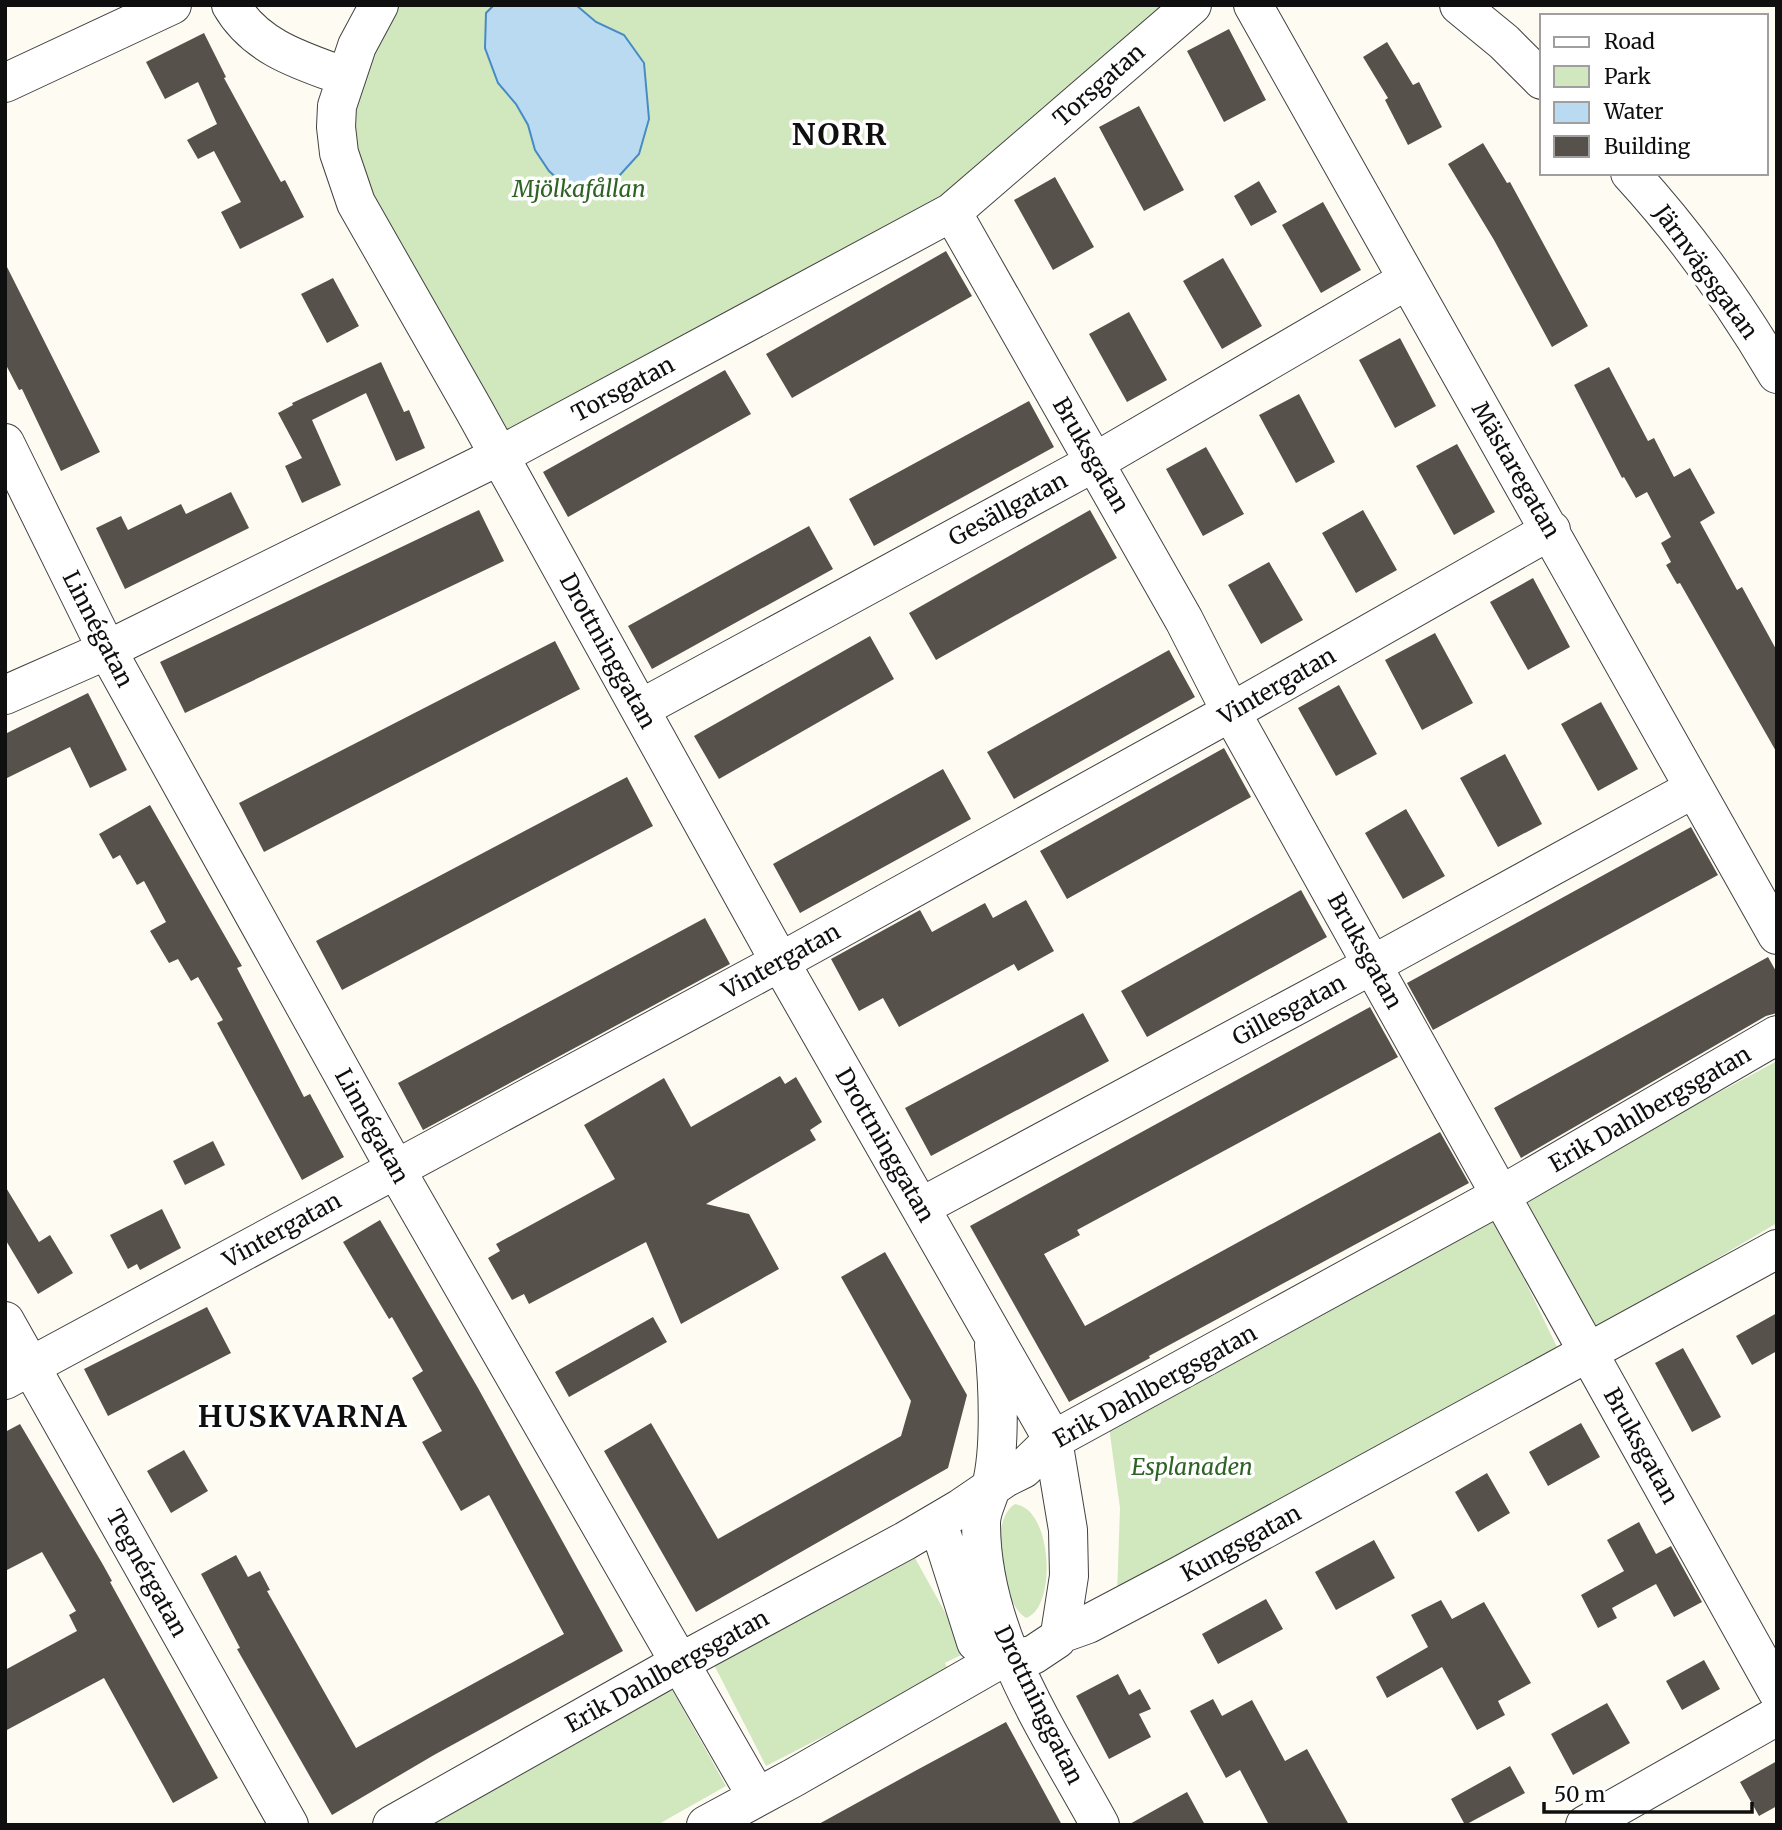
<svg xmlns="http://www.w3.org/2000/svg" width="1782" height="1830" font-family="Merriweather,serif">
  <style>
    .green { fill: #d1e7be }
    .water { fill: #badaf2; stroke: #478bc4; stroke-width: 2 }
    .building { fill: #57514c }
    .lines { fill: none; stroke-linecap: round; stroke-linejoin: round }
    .minor-casing { stroke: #424242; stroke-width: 40 }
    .minor { stroke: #fff; stroke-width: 38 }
    .labels { text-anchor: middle; stroke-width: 7; stroke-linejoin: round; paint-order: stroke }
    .street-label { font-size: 23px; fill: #0f0f0f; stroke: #fff }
    .park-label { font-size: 23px; font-style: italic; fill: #2d6323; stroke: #fff }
    .district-label { font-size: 30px; font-weight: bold; letter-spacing: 2px; fill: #0f0f0f; stroke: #fff }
  </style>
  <rect width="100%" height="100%" fill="#fefcf2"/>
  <path class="green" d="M388,5h780l-229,197 -430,233 -139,-244 -15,-45v-78z
    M1777,1061v162l-183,108 -70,-133z
    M1495,1219l62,128 -440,247 3,-86 -11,-81z
    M1015,1504c38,4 42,105 11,114 -25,-15 -39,-97 -11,-114z
    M910,1549l57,103 -22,11 4,9 -183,94 -54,-105z
    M670,1686l56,100 -69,39h-233z"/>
  <path class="water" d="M494,5h82l20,17 28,13 20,28 5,56 -10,35 -30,33 -37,5 -23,-21 -14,-21 -7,-25 -12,-21 -18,-21 -13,-35 1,-35z"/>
  <path class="building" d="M1229,29l37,71 -42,22 -37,-71z
    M204,33l22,44 -2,1 57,104 4,-2 19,37 -64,32 -19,-37 20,-10 -27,-51 -16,8 -11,-19 30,-16 -19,-42 -33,17 -19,-37z
    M1387,42l26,43 6,-3 23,45 -34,18 -23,-45 3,-2 -25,-41z
    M1139,106l45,84 -40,21 -45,-84z
    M1483,143l24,40 3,-1 78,144 -36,21 -58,-107 -46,-76z
    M1055,177l39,70 -41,23 -39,-70z
    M1259,181l18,31 -26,14 -17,-30z
    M1323,202l38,68 -40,23 -39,-68z
    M946,251l26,45 -180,102 -26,-44z
    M1223,258l39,68 -40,23 -39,-68z
    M5,263l95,189 -39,19 -39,-82 -3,1 -14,-27z
    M333,278l26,48 -32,17 -26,-49z
    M1129,312l38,68 -40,22 -38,-68z
    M1400,338l36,68 -41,22 -36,-68z
    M381,362l23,50 5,-2 16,38 -29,13 -30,-68 -54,27 29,65 -39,18 -17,-37 17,-8 -24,-45 15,-8 -1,-2z
    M1609,367l39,74 6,-3 20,39 16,-9 25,45 -15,9 37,68 5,-3 35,64v102l-97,-170 -3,1 -11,-19 5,-3 -10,-19 10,-6 -24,-45 -11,6 -12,-21 -2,1 -48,-93z
    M725,370l26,44 -183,103 -25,-45z
    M1299,394l36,68 -39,21 -37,-68z
    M1029,401l25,46 -180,99 -25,-47z
    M1457,444l38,68 -41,23 -38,-69z
    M1206,447l38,67 -41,22 -37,-67z
    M231,492l18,36 -124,61 -29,-61 25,-12 7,14 53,-26 5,10z
    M479,510l25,51 -319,152 -25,-51z
    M1090,510l27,48 -181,102 -27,-47z
    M1363,510l34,60 -41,23 -34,-60z
    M809,526l24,43 -181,100 -24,-43z
    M1269,562l34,58 -42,24 -33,-59z
    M1533,578l37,69 -42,23 -38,-68z
    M1435,633l38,70 -51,27 -37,-70z
    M870,636l24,43 -175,100 -25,-43z
    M555,641l25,48 -316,163 -25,-49z
    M1169,650l26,47 -181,102 -27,-47z
    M1339,685l38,69 -41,22 -38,-68z
    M88,693l39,77 -37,18 -20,-41 -65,32v-45z
    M1601,702l37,67 -40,22 -37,-67z
    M1224,748l27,49 -184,102 -27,-48z
    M1505,754l37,70 -44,23 -38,-69z
    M943,769l28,50 -171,94 -27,-49z
    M627,777l26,49 -311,164 -26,-49z
    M150,805l92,161 -5,2 67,129 6,-3 34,63 -42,23 -85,-157 6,-3 -25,-43 -7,4 -13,-22 -9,4 -19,-32 16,-9 -22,-41 -7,4 -17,-30 -7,4 -14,-25z
    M1406,809l39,67 -42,23 -38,-66z
    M1691,827l27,48 -285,155 -26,-47z
    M1301,890l26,47 -180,100 -26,-46z
    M1026,900l28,51 -36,20 -4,-7 -115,63 -16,-29 -24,13 -28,-52 89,-49 12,22 53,-29 8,15z
    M705,918l25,46 -307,166 -25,-47z
    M1768,957l9,16v40l-11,3 -245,142 -27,-50z
    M1370,1007l28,50 -321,173 3,5 -36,19 41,72 355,-194 29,51 -320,173 1,2 -81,44 -99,-176z
    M1083,1013l26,48 -178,95 -26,-48z
    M780,1076l5,8 11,-7 26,45 -12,8 6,10 -110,64 43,10 30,55 -98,55 -35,-82 -117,62 -5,-10 -12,6 -24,-42 12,-7 -4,-7 119,-65 -31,-54 80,-47 27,49z
    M213,1141l12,24 -40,20 -12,-24z
    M5,1186l34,56 11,-7 23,38 -35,21 -33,-55z
    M162,1209l19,39 -41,22 -3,-6 -9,5 -18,-34z
    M380,1220l98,168 145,263 -189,104 -102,60 -95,-166 3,-1 -39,-74 35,-19 12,22 12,-6 10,19 -3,1 89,157 208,-114 -75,-139 -28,16 -39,-69 20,-11 -30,-53 11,-7 -31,-54 -3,2 -46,-77z
    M885,1252l82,143 -19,73 -252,144 -92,-161 47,-28 67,116 183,-103 10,-35 -70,-124z
    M207,1307l24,46 -123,63 -24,-47z
    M1777,1313v38l-25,14 -16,-29z
    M653,1317l14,25 -98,55 -14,-25z
    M1683,1348l38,69 -29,15 -37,-69z
    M1581,1423l19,34 -52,29 -19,-34z
    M20,1424l82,139 10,18 -2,1 108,196 -45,25 -69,-125 -99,53v-61l72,-39 -8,-16 7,-4 -34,-59 -37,19v-139z
    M184,1450l24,41 -37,22 -24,-42z
    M1487,1473l23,40 -32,19 -23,-40z
    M1639,1522l17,32 15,-8 31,56 -28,15 -18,-33 -44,24 5,10 -19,10 -17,-33 43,-24 -17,-31z
    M1374,1540l21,38 -59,32 -21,-38z
    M1266,1599l17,30 -65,35 -16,-30z
    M1441,1600l11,19 32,-17 47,81 -33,18 7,14 -28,15 -35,-63 -55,31 -11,-21 52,-30 -17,-32z
    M1704,1660l16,29 -38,21 -16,-29z
    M1118,1674l11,21 11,-6 11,20 -12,5 12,23 -42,22 -33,-63z
    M1213,1699l9,17 30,-16 33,61 22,-12 42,76h-80l-29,-55 -14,8 -36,-67z
    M1607,1703l23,40 -57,32 -22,-41z
    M1006,1722l56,103h-245l98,-54z
    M1777,1761v45l-18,10 -19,-34z
    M1510,1766l15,27 -60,32 -14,-26z
    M1187,1792l18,33h-77z"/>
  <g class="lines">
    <g class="minor-casing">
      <path id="minor" d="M231,5c25,43 71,56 115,72
        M379,5l-22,41 -20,60 -1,21 3,26 17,50 118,207 306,552 273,478 15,90 1,46 -9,58
        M1253,5l524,930
        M1459,5l45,37 38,38
        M5,83l167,-78
        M1630,173c56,61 105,130 147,201
        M952,212l232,408 47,92 546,979
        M5,443l102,207 288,518 362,629
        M5,695l102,-45 392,-194 453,-244 240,-207
        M640,709l455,-247 312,-182
        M921,1207l451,-242 321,-176
        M5,1321l284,504
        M994,1345c4,39 7,104 -3,142 -3,13 -10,23 -10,36 0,111 67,207 119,302
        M5,1380l775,-418 451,-250 320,-182
        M942,1535l34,107
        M1011,1653l8,4 14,-2 24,-16 3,-5 28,-10 91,-48 598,-327
        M392,1825l289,-163 224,-121 56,-33 44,-30 18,-9 30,-29 448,-245 276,-160
        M706,1825l87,-47 218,-125
        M1585,1825l192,-109"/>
    </g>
    <use href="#minor" class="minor"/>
  </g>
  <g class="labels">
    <g class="street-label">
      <text transform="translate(1099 85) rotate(-41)" y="8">Torsgatan</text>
      <text transform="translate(1706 272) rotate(54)" y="8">Järnvägsgatan</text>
      <text transform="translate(623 389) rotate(-28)" y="8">Torsgatan</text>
      <text transform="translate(1091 455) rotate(60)" y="8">Bruksgatan</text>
      <text transform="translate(1516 470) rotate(60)" y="8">Mästaregatan</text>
      <text transform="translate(1008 509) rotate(-28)" y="8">Gesällgatan</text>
      <text transform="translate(98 629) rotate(63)" y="8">Linnégatan</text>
      <text transform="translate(608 651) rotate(61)" y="8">Drottninggatan</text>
      <text transform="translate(1277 686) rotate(-30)" y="8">Vintergatan</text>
      <text transform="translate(1365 951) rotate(61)" y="8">Bruksgatan</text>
      <text transform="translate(781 961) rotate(-29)" y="8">Vintergatan</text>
      <text transform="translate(1289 1010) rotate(-28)" y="8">Gillesgatan</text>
      <text transform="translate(1650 1109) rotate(-30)" y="8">Erik Dahlbergsgatan</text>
      <text transform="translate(372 1126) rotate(61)" y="8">Linnégatan</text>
      <text transform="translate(885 1145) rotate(60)" y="8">Drottninggatan</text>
      <text transform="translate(282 1230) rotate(-29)" y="8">Vintergatan</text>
      <text transform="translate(1155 1386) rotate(-29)" y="8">Erik Dahlbergsgatan</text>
      <text transform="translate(1641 1446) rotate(61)" y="8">Bruksgatan</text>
      <text transform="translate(1241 1543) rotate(-29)" y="8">Kungsgatan</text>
      <text transform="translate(147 1573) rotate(61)" y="8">Tegnérgatan</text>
      <text transform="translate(667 1671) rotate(-29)" y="8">Erik Dahlbergsgatan</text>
      <text transform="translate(1039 1705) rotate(64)" y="8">Drottninggatan</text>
    </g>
    <g class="park-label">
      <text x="579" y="197">Mjölkafållan</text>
      <text x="1192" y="1475">Esplanaden</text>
    </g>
    <g class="district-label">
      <text x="840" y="145">NORR</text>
      <text x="303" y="1427">HUSKVARNA</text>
    </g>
  </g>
  <rect width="1782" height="1830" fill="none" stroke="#0f0f0f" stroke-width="14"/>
  <rect x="1540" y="14" width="228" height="161" fill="#ffffff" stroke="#9f9f9f" stroke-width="2"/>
  <rect x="1554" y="37" width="35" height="10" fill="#ffffff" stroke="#9f9f9f" stroke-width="2"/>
  <text x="1604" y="49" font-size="21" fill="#0f0f0f">Road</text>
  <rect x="1554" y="66" width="35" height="21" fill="#d1e7be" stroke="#9f9f9f" stroke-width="2"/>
  <text x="1604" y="84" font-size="21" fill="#0f0f0f">Park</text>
  <rect x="1554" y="102" width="35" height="21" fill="#badaf2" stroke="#9f9f9f" stroke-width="2"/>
  <text x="1604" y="119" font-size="21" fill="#0f0f0f">Water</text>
  <rect x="1554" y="136" width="35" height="21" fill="#57514c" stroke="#9f9f9f" stroke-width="2"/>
  <text x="1604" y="154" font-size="21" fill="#0f0f0f">Building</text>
  <path d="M1544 1802v10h208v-10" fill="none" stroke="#0f0f0f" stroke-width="3.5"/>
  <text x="1554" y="1802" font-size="21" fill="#0f0f0f" stroke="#ffffff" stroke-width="5" paint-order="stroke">50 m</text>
</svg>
